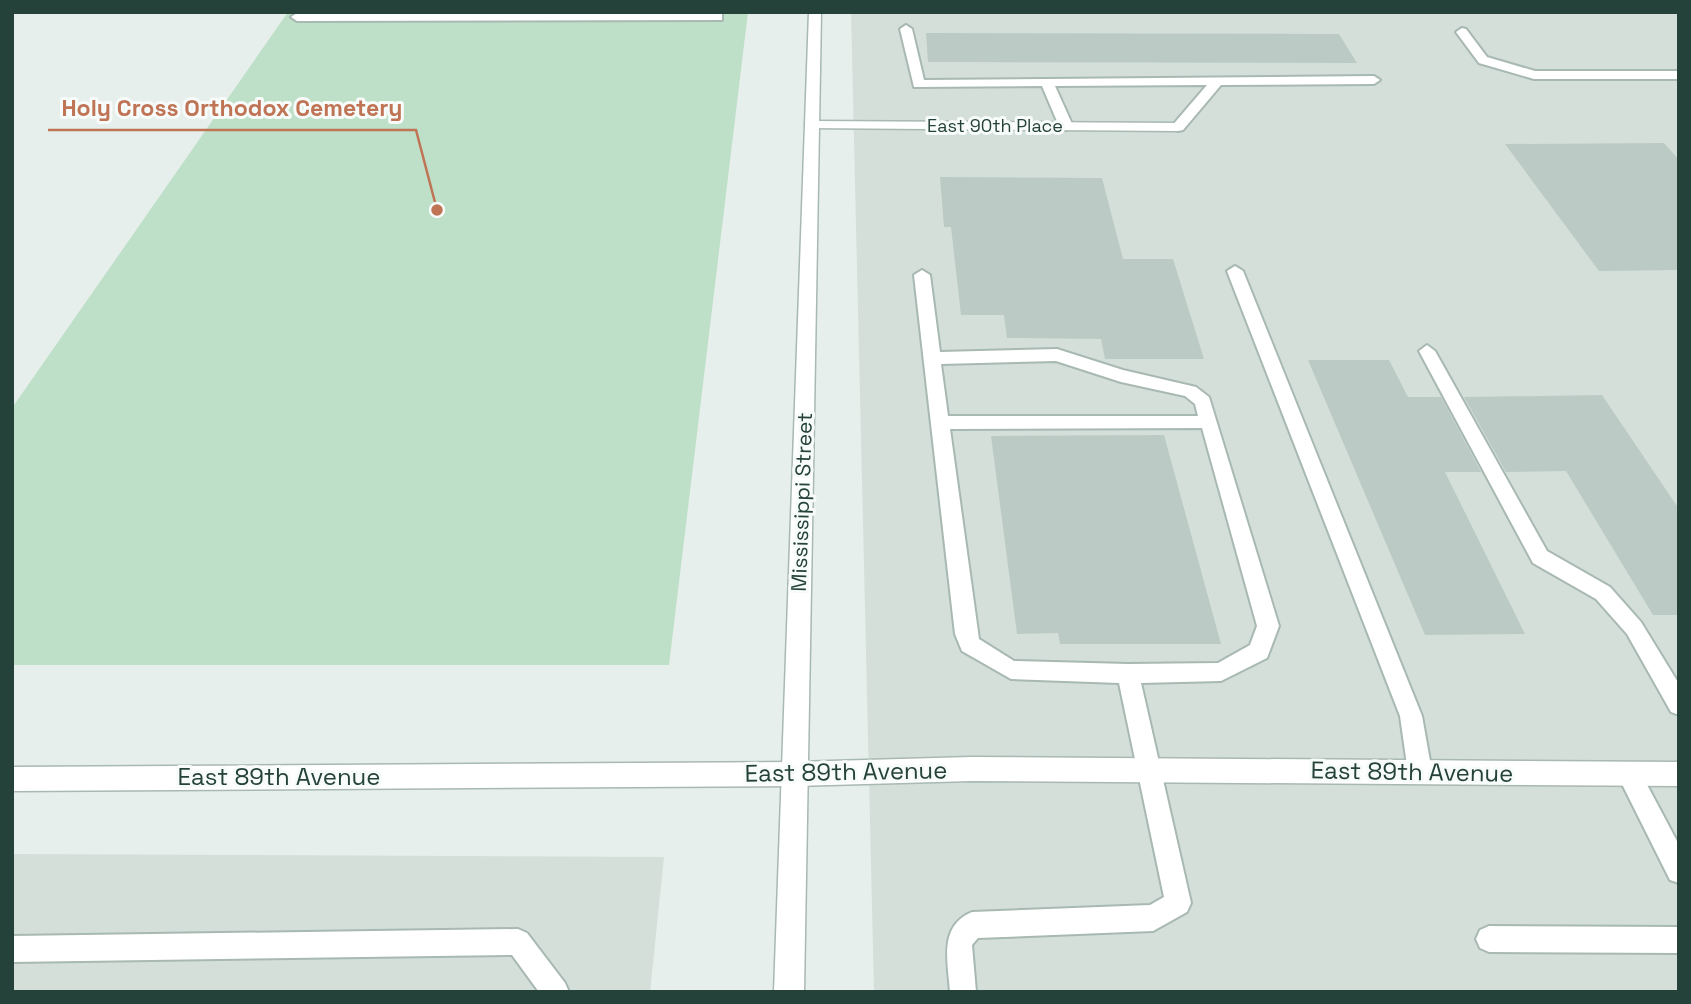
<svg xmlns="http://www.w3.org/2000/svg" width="1691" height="1004" font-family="'Space Grotesk',sans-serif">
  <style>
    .built { fill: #d4dfda }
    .green { fill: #bfe0c8 }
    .building { fill: #bbcac4 }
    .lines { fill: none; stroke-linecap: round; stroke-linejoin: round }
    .service-casing { stroke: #a8b8b2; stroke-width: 4 }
    .minor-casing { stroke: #a8b8b2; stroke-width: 3 }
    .tertiary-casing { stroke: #a8b8b2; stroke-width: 3 }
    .service { fill: #fff; fill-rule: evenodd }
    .minor { fill: #fff; fill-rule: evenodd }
    .tertiary { fill: #fff; fill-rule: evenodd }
    .labels { text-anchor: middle; stroke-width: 6; stroke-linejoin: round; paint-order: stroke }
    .far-street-label { font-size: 18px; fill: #24423a; stroke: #f7fbf9 }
    .street-label { font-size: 21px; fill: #24423a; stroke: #f7fbf9 }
    .near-street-label { font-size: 24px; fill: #24423a; stroke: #f7fbf9 }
    .leader { fill: none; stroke: #c07456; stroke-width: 2.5 }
    .callout-dot { fill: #c07456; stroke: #f7fbf9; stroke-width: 2.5 }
    .callout-label { font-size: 23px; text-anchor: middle; font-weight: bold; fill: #c07456; stroke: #f7fbf9; stroke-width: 6; stroke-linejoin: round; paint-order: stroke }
  </style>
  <rect width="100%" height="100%" fill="#e6efeb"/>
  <path class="built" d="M851,12h828v980h-805z
    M12,854l652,3 -14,135h-638z"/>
  <path class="green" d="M288,12h460l-79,653h-657v-257z"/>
  <path class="building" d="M926,33l413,1 18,29 -429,-1z
    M1664,143l15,17v110l-80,1 -94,-127z
    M940,177l162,1 21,81h50l31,100h-99l-4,-20 -94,-1 -3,-23h-43l-10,-88h-7z
    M1308,360h81l19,37h33l40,75h-36l80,162 -100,1z
    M1602,395l77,114v106h-26l-87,-144 -60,1 -42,-75z
    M1164,435l57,209h-161l-2,-11 -41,1 -26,-198z"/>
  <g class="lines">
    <g class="service-casing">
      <path id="service" d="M718,13l4,1v6l-425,1 -6,-4 6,-4z
        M906,25l6,4 12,51 450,-4 6,4 -6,4 -153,1 -38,45 -5,1 -7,-4 36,-42 -152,1 18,40 -7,4 -7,-4 -17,-40 -128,1 -14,-58z
        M1462,28l4,1 21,28 48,14h144v8h-145l-55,-16 -23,-31z
        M1235,266l8,5 179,445 10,56 -4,8 -8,3 -8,-3 -4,-8 -8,-56 -173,-445z
        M922,270l8,5 10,77 117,-3 66,21 73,17 13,10 70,229 -12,32 -46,23 -80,2 50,220 -4,9 -34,19 -175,7 -6,7 4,47h-26c-2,-30 -12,-66 22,-80l178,-7 14,-8 -45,-214 -108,-4 -49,-28 -7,-17 -41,-359zM1056,361l65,21 64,14 10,8 3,12h-250l-7,-52zM1202,428l55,198 -7,19 -32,18 -90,1 -114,-3 -35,-22 -29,-210z
        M1427,345l8,6 112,200 63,36 31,35 38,62v31l-8,-3 -44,-78 -31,-35 -63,-36 -114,-212z
        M1629,763l8,3 42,79v38l-9,-3 -53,-106 4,-8z
        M1489,926l190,1v26l-190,-1 -9,-4 -4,-9 4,-9z
        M518,929l9,4 38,50 4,9h-30l-27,-37 -500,7v-26z"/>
    </g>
    <g class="minor-casing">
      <path id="minor" d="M812,121l366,2 7,4 -7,4 -371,-3 -2,-3 2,-3z
        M971,757l708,5v24l-708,-5 -176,5 -783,5v-24l783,-5z"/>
    </g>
    <g class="tertiary-casing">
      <path id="tertiary" d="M809,12h12l-17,980h-30z"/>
    </g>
    <use href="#service" class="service"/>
    <use href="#minor" class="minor"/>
    <use href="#tertiary" class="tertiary"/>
  </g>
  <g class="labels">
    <g class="far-street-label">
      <text x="995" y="132">East 90th Place</text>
    </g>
    <g class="street-label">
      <text transform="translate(802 502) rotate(-88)" y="7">Mississippi Street</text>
    </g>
    <g class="near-street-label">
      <text transform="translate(846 772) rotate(-1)" y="8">East 89th Avenue</text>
      <text transform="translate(1412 772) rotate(1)" y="8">East 89th Avenue</text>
      <text x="279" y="785">East 89th Avenue</text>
    </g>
  </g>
  <path class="leader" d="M437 210L416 130H48"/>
  <circle class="callout-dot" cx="437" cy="210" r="7"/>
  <g class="callout-label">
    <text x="232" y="116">Holy Cross Orthodox Cemetery</text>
  </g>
  <rect width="1691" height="1004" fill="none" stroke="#24423a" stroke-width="28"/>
</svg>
